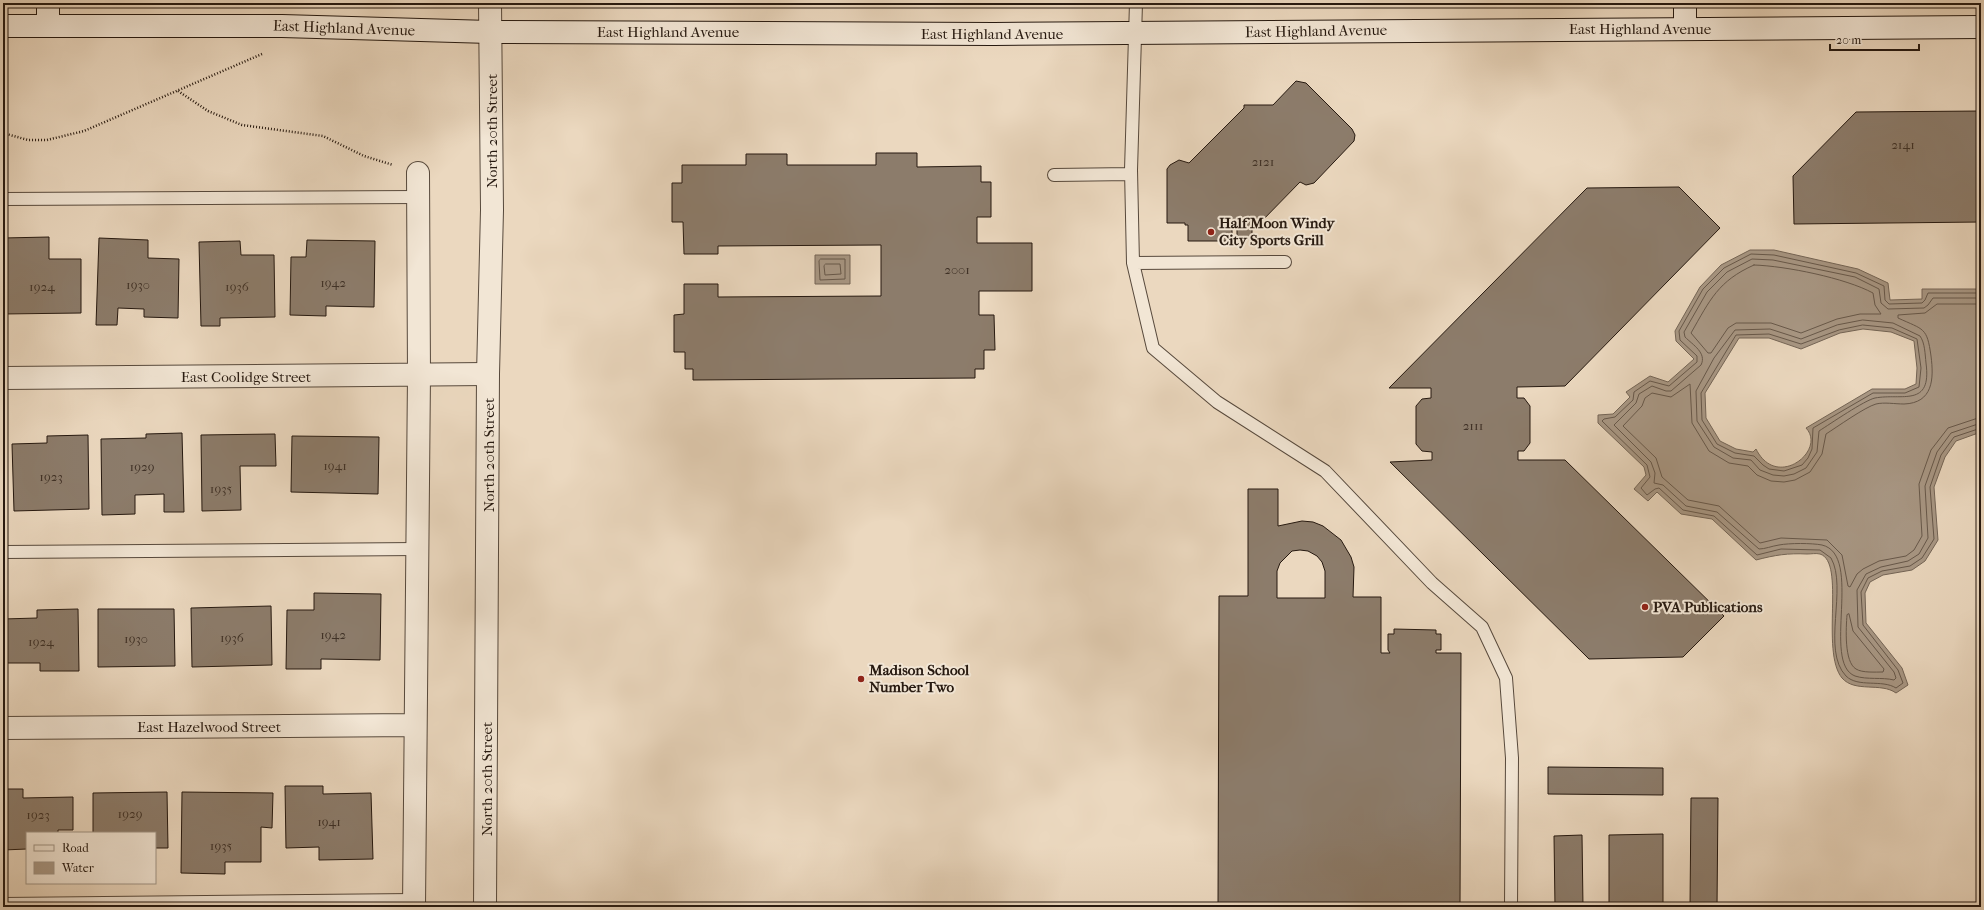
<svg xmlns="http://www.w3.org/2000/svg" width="1984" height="910" font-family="'IM FELL French Canon',serif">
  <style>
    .water { fill: #a89784; stroke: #746556; fill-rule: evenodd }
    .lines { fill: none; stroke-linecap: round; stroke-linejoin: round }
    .shore { stroke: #67584a; stroke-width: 1 }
    .building { fill: #8c7c6b; stroke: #261910; fill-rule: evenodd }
    .service-casing { stroke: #57493c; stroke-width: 14 }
    .minor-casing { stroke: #57493c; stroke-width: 24 }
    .tertiary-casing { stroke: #57493c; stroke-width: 24 }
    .secondary-casing { stroke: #261910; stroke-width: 24 }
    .path { stroke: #261910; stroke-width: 2.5; stroke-dasharray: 1 2; stroke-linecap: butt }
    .service { stroke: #f2e6d5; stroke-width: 12 }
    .minor { stroke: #f2e6d5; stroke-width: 22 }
    .tertiary { stroke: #f2e6d5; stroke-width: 22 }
    .secondary { stroke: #f2e6d5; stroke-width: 22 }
    .poi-dot { fill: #8f2418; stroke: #f2e6d5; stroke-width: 1.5 }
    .labels { text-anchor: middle; stroke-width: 4; stroke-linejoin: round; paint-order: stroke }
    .number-label { font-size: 13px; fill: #403227 }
    .street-label { font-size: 15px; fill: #261910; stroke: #f2e6d5 }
    .poi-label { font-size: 15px; font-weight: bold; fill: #261910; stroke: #f2e6d5; text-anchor: start }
  </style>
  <rect width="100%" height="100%" fill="#ebd8bf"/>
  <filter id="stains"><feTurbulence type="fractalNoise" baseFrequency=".005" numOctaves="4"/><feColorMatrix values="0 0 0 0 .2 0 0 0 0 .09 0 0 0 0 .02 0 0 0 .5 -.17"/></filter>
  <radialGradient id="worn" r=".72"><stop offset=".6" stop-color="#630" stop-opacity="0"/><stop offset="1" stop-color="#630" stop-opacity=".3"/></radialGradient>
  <path class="water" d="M1750,250h24l84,19 30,14 2,17 32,-1v-10h59v143l-25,9 -11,16 -11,30 4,53 -13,21 -13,9 -29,5 -13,7 -5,11 1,30 36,45 6,17 -12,8c-15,-11 -41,0 -54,-15 -22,-27 4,-116 -22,-124 -4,-1 -9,0 -13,0 -19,-1 -32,1 -51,6l-44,-41 -31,-5 -24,-22 -9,9 -14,-12 12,-14 -2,-8 -46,-44v-8l15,-1 17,-17 -4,-5 24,-16 18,6 26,-23 -18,-18 -1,-10 25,-44 21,-22zM1863,329l28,3 23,9 3,27 -1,16 -11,5h-33l-66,39c21,22 -29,63 -50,21l-3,3 -17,-3 -16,-8 -14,-23 -1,-25 34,-55h30l32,11 39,-16z
    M815,255h35v29h-35z"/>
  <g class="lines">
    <path class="shore" d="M821,259h24v20l-25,1 -1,-19z
      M826,264h14l1,10 -16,1 -1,-9z
      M1754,265c32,1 91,13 119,28l2,12 6,9h-21l-23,5 -36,14 -30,-10h-35l-8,5 -17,25h-3l-17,-20c19,-33 27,-52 63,-68z
      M1981,293h-53l-3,7 -3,3 -33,1 -4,-4 -1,-14 -28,-13 -82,-18 -23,-1 -27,14 -21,21 -24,42 1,9 17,16v6l-28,24 -19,-5 -16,11 -1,8 -18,17 -11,2 -2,2 45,44 3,12 -9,11 6,7 8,-6 4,-1 24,22 31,6 43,39 24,-6 39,1 11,8c17,30 -10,92 15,118 12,12 36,3 50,12l7,-5 -5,-13 -35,-45 -2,-33 7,-14 14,-7 28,-5 12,-8 12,-19 -4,-52 11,-32 13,-18 27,-9
      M1981,298h-48l-5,7 -4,3 -36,1 -7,-6 -2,-14 -24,-12 -82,-17 -21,-1 -25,13 -20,20 -23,40 1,5c8,8 22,16 16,28l-30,26h-5l-14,-5 -13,8 -3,9 -22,22 37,37 4,11 -1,10 9,2 23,21 31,6 42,37c6,0 13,-3 20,-4 10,-2 33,-2 43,0 42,10 -1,118 33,131 12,4 27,1 39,4l2,-2 -2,-6 -36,-45 -1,-37 9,-16 15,-7 27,-6 11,-7 9,-16 -3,-52 12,-34 14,-19 30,-10
      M1981,304h-44l-12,9 -27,2v3c26,12 29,9 33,38 3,23 2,47 -27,48 -9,0 -20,-2 -28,0 -11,3 -39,23 -50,30l-4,20 -12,18 -15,8 -11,2 -13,-1 -14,-6 -9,-9 -19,-3 -20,-12 -17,-28 -2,-39 -19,13 -19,-4 -7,5 -3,8 -19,20 33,32 6,19 26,23 31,6 41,37 21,-5 46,2 15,15 6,31 2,1 7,-13 6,-5 16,-8 27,-5 8,-6 8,-14 -3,-52 12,-34 17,-22 33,-11
      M1863,320l30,3 27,13c5,7 5,18 6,27 6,45 -24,30 -51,35 -10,2 -45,26 -56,33l-2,21 -11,16 -12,6 -10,2 -11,-1 -13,-5 -9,-10 -18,-2 -19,-11 -17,-26 -1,-30 18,-33 21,-28 35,-1 31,10 36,-14z
      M1863,325l29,3 25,11 4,29 -2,19 -14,6h-32l-60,35 -1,21 -4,9 -6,7 -18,6 -15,-2 -6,-4 -9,-9 -19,-3 -18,-9 -15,-24 -1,-27 35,-58 33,-1 32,10 38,-14z
      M1849,614l4,17 31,38 -1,3c-7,0 -21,1 -27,-3 -12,-7 -10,-41 -9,-54z"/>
  </g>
  <path class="building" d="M1296,81l10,2 46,46 3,6 -1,6 -40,42 -8,2 -6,-3 -42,43h-6v14h-15v-14h-5v16h-44v-16h-3v-2h-18v-54l3,-4 9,-5 10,3 55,-55v-3h29z
    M1981,111v111l-187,2 -1,-48 63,-64z
    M876,153h41v14l64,-1v16h10v35h-14v26h55v48h-53v24h15l1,35h-11v19h-9v9l-282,2v-11h-8v-17h-11v-37l10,-1v-30h34v13l163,-1v-51l-163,1v8h-34l-1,-32h-11v-39h10v-18h64v-11h41v11h89z
    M1679,187l41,41 -155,158 -48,1v11h7l6,8v37l-6,8h-6v9h47l159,156 -41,41 -94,2 -199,-197 42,-2v-8l-10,-1 -6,-7v-38l6,-7 9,-1v-10h-42l198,-200z
    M49,237v22h32v54l-78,1v-76z
    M99,238l49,2v18l31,1 -1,59 -34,-1v-8l-26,-1 -1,17h-21z
    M307,240l68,1 -1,66 -48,-1v10l-36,-1 1,-58h15z
    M240,241l1,14h33l1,62 -55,1v8h-19l-2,-84z
    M182,433l2,79h-20v-18l-29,1v19l-33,1 -1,-76 45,-1v-4z
    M275,434l1,32h-36l1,44 -39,1 -1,-76z
    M88,435l1,74 -75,2 -2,-67 35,-1v-7z
    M292,436l87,1 -1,57 -87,-2z
    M1248,489h30v37l24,-5 11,1 10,4 18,14 10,17 3,10 -1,30h28v56h9l-2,-3v-16h6v-5l42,1v4h5v16h-5v3h25l-1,254h-242l1,-311h29zM1300,550l8,1 9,5 5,6 3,9v27h-48v-27l3,-8 12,-12z
    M314,593l67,1 -1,66 -59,-1v10h-35l1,-59h27z
    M271,606l1,59 -80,2 -1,-59z
    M78,609l1,62h-39v-8h-37v-44l34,-1v-8z
    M98,609h76l1,57 -77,1z
    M1548,767l115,1v27l-115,-1z
    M285,786h38v8l48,-1 2,66 -54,1v-13l-33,1z
    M3,789h20v9l50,-1v33h-15v3h-31v16l-24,1z
    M167,792l1,56h-13v-15h-62v-40z
    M182,792l91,1 -1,35 -11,-1v35h-36v12l-44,-1z
    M1691,798h27l-1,109h-27z
    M1663,834v73h-54v-72z
    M1582,835l1,72h-28l-1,-71z"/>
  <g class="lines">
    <g class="service-casing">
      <path id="service" d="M1136,3l-5,167 2,93 20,85 64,54 108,69 107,112 50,44 24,51 6,80 -1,149
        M1054,175l77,-1
        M3,199l416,-2
        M1133,263l152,-1
        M3,552l415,-3
        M3,904l411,-4"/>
    </g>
    <g class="minor-casing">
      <path id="minor" d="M3,378l485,-4
        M3,728l412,-3
        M414,907l5,-532 -1,-202"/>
    </g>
    <g class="tertiary-casing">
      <path id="tertiary" d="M485,907l3,-533 4,-164 -2,-207"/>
    </g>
    <g class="secondary-casing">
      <path id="secondary" d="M48,3v23
        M1685,3v26
        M3,26h279l208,6 504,2 987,-7"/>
    </g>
    <path class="path" d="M178,91l30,20 34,14 81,11 41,20 29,9
      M3,133l25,7h19l37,-9 178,-77"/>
    <use href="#service" class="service"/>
    <use href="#minor" class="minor"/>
    <use href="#tertiary" class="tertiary"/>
    <use href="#secondary" class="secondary"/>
  </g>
  <g class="poi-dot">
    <circle cx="1211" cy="232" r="4"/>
    <circle cx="1645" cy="607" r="4"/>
    <circle cx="861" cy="679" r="4"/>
  </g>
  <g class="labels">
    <g class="number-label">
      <text x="1903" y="149">2141</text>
      <text x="1263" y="166">2121</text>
      <text x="957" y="274">2001</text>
      <text x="333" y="287">1942</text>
      <text x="138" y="289">1930</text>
      <text x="42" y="291">1924</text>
      <text x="237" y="291">1936</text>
      <text x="1473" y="430">2111</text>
      <text x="335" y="470">1941</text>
      <text x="142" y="471">1929</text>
      <text x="51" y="481">1923</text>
      <text x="221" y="493">1935</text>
      <text x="333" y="639">1942</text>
      <text x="232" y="642">1936</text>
      <text x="136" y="643">1930</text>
      <text x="41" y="646">1924</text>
      <text x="130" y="818">1929</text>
      <text x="38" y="819">1923</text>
      <text x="329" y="826">1941</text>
      <text x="221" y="850">1935</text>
    </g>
    <g class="street-label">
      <text transform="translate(344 28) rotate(2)" y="5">East Highland Avenue</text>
      <text x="1640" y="34">East Highland Avenue</text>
      <text transform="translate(1316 31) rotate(-1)" y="5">East Highland Avenue</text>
      <text x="668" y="37">East Highland Avenue</text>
      <text x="992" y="39">East Highland Avenue</text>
      <text transform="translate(492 131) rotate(-90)" y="5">North 20th Street</text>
      <text x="246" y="382">East Coolidge Street</text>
      <text transform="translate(489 455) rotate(-90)" y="5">North 20th Street</text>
      <text x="209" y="732">East Hazelwood Street</text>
      <text transform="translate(487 779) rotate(-90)" y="5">North 20th Street</text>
    </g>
    <g class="poi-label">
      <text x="1219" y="228">Half Moon Windy<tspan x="1219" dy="17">City Sports Grill</tspan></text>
      <text x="1653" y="612">PVA Publications</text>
      <text x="869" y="675">Madison School<tspan x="869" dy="17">Number Two</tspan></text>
    </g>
  </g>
  <rect width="1984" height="910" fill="none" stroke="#ebd8bf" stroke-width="16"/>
  <rect x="4" y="4" width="1976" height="902" fill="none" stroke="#261910" stroke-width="2"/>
  <rect x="8" y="8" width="1968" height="894" fill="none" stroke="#261910"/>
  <rect x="26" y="832" width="130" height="52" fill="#f2e6d5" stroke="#a09486"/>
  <rect x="34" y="845" width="20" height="6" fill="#f2e6d5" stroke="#a09486"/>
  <text x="62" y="852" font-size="12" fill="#261910">Road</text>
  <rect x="34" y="862" width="20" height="12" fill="#a89784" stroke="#a09486"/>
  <text x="62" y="872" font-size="12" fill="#261910">Water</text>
  <path d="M1830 44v6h89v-6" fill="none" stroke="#261910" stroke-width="2"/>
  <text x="1836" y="44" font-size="12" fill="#261910" stroke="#f2e6d5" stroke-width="3" paint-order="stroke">20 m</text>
  <rect width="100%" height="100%" filter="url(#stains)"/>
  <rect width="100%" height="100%" fill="url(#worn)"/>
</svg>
